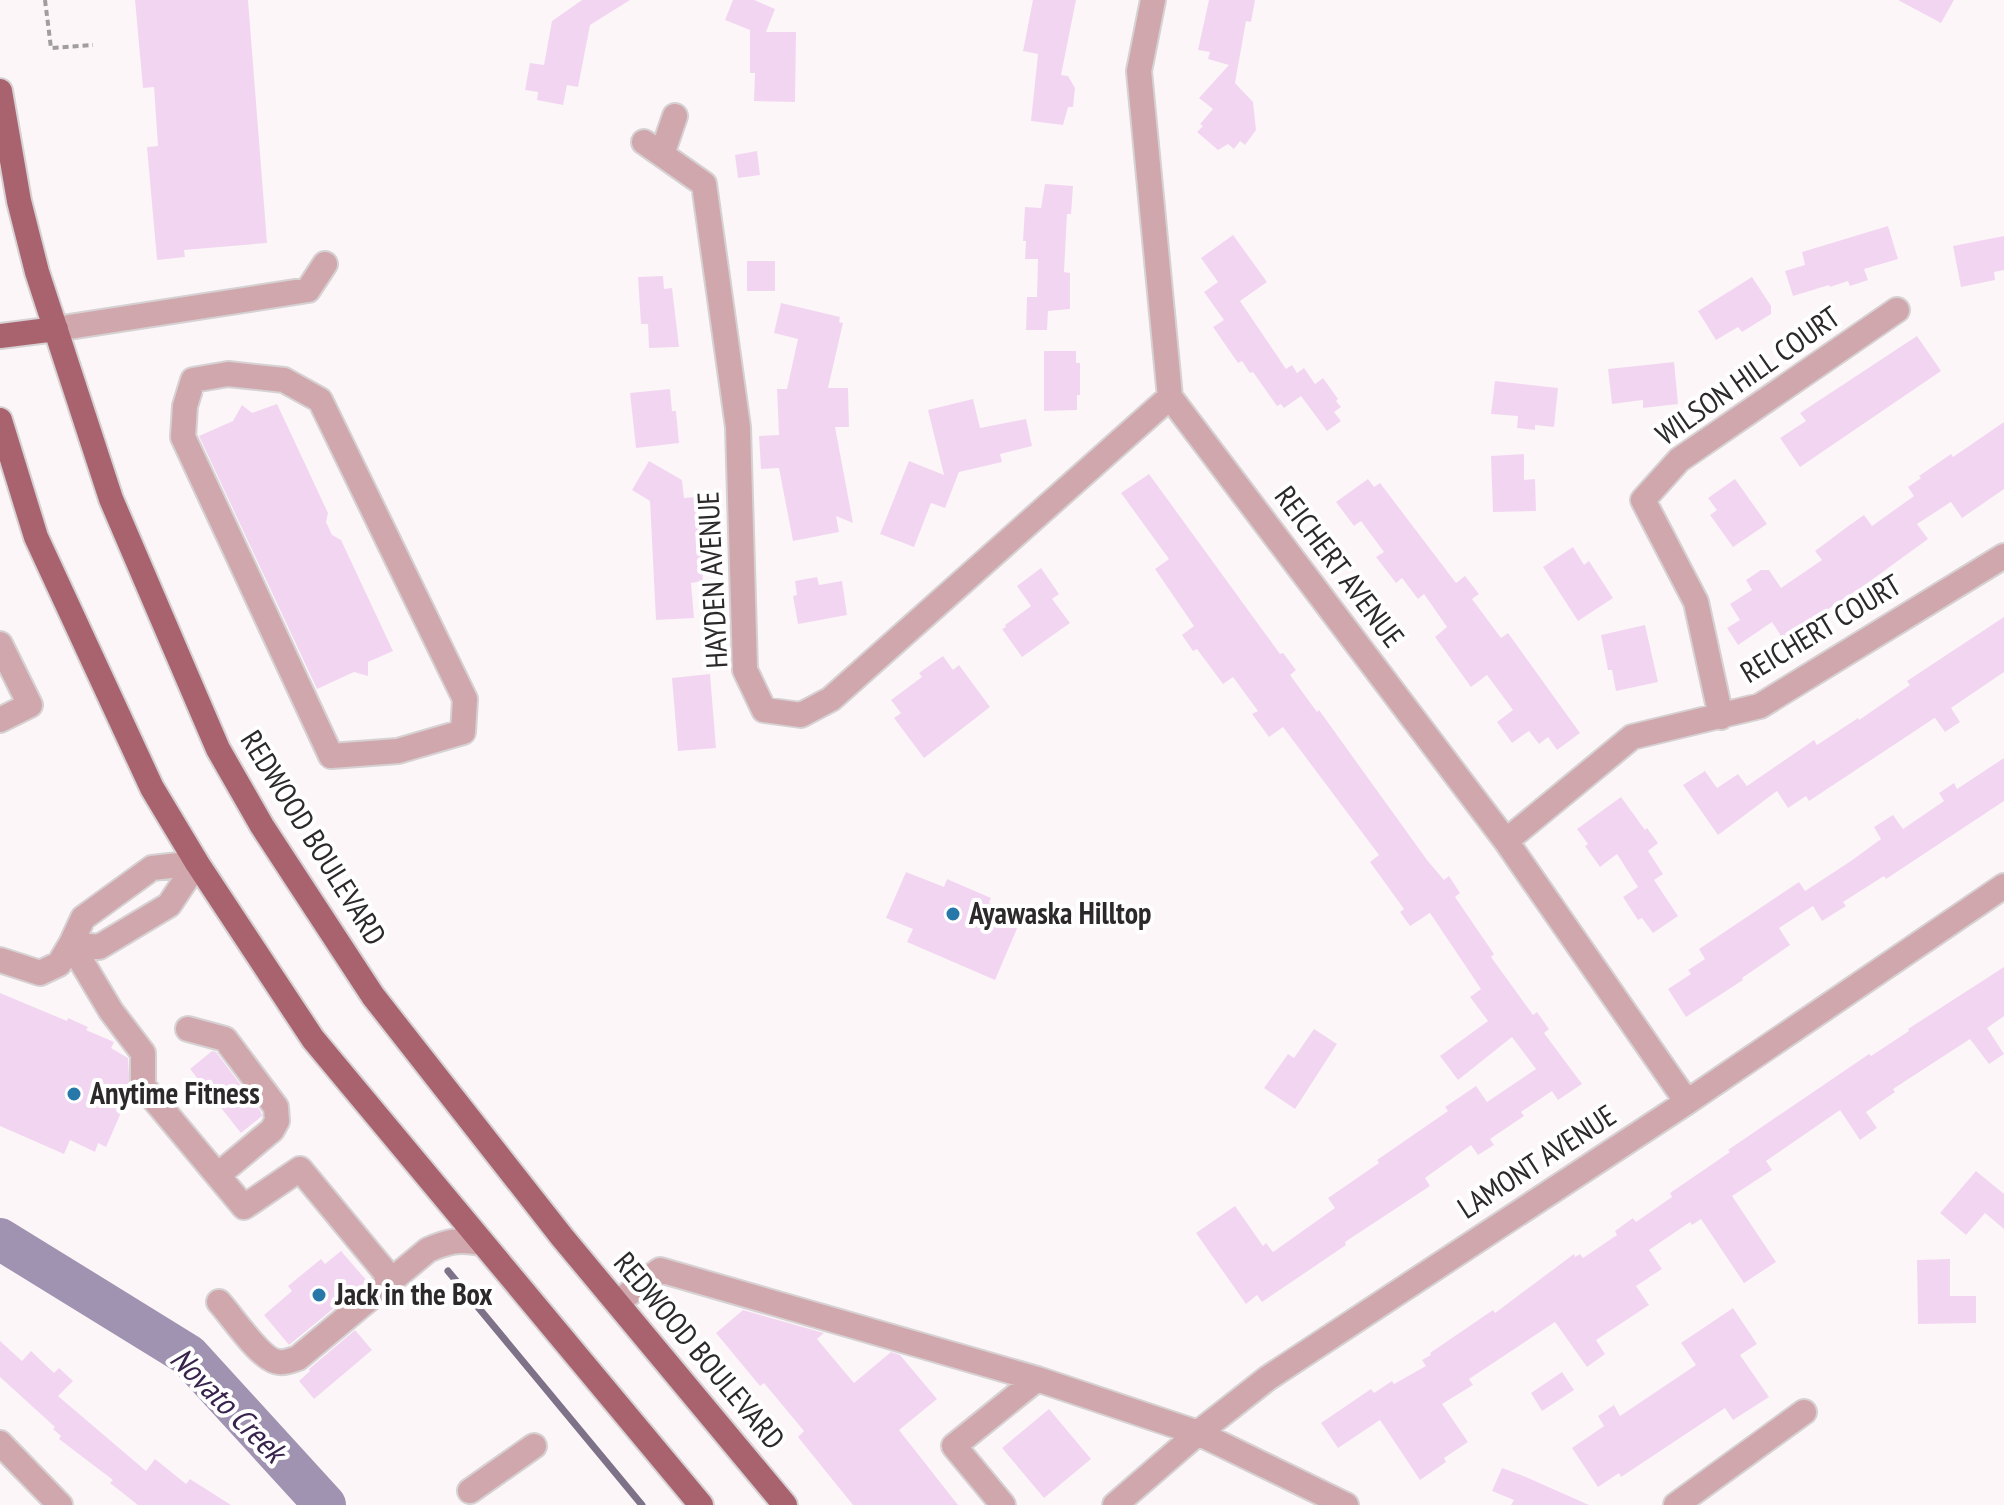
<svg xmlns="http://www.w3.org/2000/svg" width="2004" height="1505" font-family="'PT Sans Narrow',sans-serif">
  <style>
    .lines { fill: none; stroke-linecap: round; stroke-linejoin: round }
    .stream { stroke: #7d7288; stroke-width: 7 }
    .river { stroke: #a092b1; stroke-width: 42 }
    .building { fill: #f2d6f1 }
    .minor-casing { stroke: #d6d1d3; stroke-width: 28 }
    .major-casing { stroke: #d6d1d3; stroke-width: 28 }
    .path { stroke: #a19d9e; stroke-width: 4; stroke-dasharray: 6 4; stroke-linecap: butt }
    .minor { stroke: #d0a7ac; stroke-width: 24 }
    .major { stroke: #a9636e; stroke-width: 24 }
    .poi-dot { fill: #2777a8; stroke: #fff; stroke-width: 3 }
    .labels { text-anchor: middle; stroke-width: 8; stroke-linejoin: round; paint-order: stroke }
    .street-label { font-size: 30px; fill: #2b292a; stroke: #fff }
    .poi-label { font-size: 30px; font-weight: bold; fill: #2b292a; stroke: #fff; text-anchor: start }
    .water-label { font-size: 32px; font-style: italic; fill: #38234d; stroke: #fff }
  </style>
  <rect width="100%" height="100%" fill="#fcf6f8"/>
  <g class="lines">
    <path class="stream" d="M448,1271l194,234"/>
    <path class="river" d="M0,1239l188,116 137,150"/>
  </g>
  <path class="building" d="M135,0h113l19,243 -83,7 1,7 -28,3 -10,-113 11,-1 -4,-59 -11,1z
    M582,0h48l-40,25 -12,62 -11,-2 -4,20 -26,-5 1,-8 -13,-2 5,-27 14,2 8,-44z
    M733,0h21l21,9 -9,23h30l-1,70 -41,-1 1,-28h-5v-43l-25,-10z
    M1033,0h43l-15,75 7,1 7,12 -2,19h-5l-5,18 -32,-4 7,-67 -15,-3z
    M1209,0h46l-4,22 -5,-1 -11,62 18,19 3,28 -11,15 -5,-4 -6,8 -6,-5 -10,6 -21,-18 6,-6 -3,-2 13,-15 -14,-11 30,-33 -21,-6 2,-7 -12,-2z
    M1898,0h56l-13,23z
    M757,151l3,24 -22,3 -3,-23z
    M1045,184l28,2 -2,28h-4l-3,58 6,1v36l-22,2 -1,19h-21l1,-33h10l1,-38h-13l1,-18h-3l2,-34 16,1z
    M1888,226l10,33 -34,10 4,11 -18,6 -2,-5 -18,6 -1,-2 -36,11 -8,-25 20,-6 -3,-13z
    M1233,235l34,47 -27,19 46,68 6,-4 5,8 7,-5 11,16 8,-6 15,21 -2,2 5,6 -7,5 7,9 -14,10 -26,-35 -17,12 -3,-4 -4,2 -24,-34 -3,1 -8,-12 -4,2 -25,-36 11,-7 -20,-28 14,-10 -17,-24z
    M2004,236v34l-10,2 1,8 -34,7 -8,-41z
    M747,261h28v30h-28z
    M663,276l1,13 8,-1 7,59 -30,1 -1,-24h-7l-3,-47z
    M1752,277l19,29v8l-29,18 -4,-5 -22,13 -18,-29z
    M781,303l59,14 -1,5 4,1 -15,65h20l1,39h-14l18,96 -17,-7 3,16 -46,9 -14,-73 -18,1 -2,-33 20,-1 -2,-46h10l11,-50 -24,-6z
    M1917,336l24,35 -141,96 -20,-29 26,-17 -6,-8z
    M1044,351h32v12h4v32h-3v15l-33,1z
    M1674,362l4,42 -35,4v-8l-31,4 -4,-35z
    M1495,381l63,7 -4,39 -19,-2v5l-18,-2 1,-12 -27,-2z
    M670,389l2,22h4l3,32 -43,5 -6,-55z
    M973,399l7,29 46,-9 6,27 -32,8 2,8 -43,10 -14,36 -14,-5 -17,44 -34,-13 29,-73 35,14 -16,-65z
    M277,404l51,109 -2,9 6,13 9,5 52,111 -25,11v14l-14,-4 -37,17 -118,-253 34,-15 9,-16 10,8z
    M2004,422v67l-42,29 -11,-16 -34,22 11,15 -62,45 -83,55 -11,-17 -34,23 -11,-17 13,-8 -10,-16 22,-14 -6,-10 15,-10h8l12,18 41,-28 -7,-9 32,-24 17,-12 8,11 42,-30 -6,-9 13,-9 -2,-2 32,-22 2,3z
    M1524,454v26l11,-1 1,32 -43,1 -2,-56z
    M649,461l33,19 2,18 25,-2 2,25 -12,1 4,59 -12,2 3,35 -38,2 -6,-119 -18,-11z
    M1149,474l131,180 3,-1 13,17 -6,5 27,37 2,-2 108,150 17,20 5,-4 11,17 -5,4 39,57 -3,3 42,58 4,-3 12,17 -5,4 38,51 -24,16 -6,-9 -31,21 3,4 -34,23 4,6 -16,10 -7,-10 -46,33 5,8 -85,56 1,3 -84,57 -5,-7 -11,9 -50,-71 39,-27 28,40 3,-3 7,9 62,-44 -7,-10 51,-35 -2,-3 71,-49 -3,-4 31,-21 11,16 49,-33 -24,-32 -54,43 -18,-24 48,-35 -18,-24 11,-8 -51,-76 -20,13 -10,-14 4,-3 -34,-47 9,-7 -96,-128 -14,10 -17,-23 6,-3 -25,-34 -10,7 -26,-35 -4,2 -11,-16 12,-9 -39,-57 14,-10 -48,-66z
    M1368,479l6,8 6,-4 76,100 9,-7 14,18 -7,5 29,39 7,-5 72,100 -23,17 -9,-13 -9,7 -10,-13 -17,12 -15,-21 16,-12 -26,-35 -16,12 -36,-50 12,-10 -23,-33 -6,5 -16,-21 -6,5 -20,-26 8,-5 -23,-31 -7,5 -18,-24z
    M1735,479l32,45 -34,23 -23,-32 7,-5 -9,-12z
    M1573,547l11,18 5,-4 24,37 -35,23 -35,-54z
    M1041,568l18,26 -7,5 18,24 -48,34 -20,-28 4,-2 -1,-2 26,-19 -14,-20z
    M817,577l2,8 23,-4 5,34 -49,9 -5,-28 4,-1 -2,-14z
    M2004,617v55l-53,36 9,14 -15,10 -10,-14 -2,1 -124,82 -3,-5 -18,12 -11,-17 -59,44 -35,-50 22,-14 12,17 21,-14 9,12 67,-46 3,5 41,-27 1,2 51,-35 -3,-4z
    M1645,625l13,57 -42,9 -4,-21h-4l-7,-35z
    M943,656l10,14 6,-5 31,42 -66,51 -30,-40 7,-5 -10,-13 31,-23 -3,-4z
    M710,674l6,74 -38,3 -6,-73z
    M2004,758v43l-118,78 -2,-3 -41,26 3,4 -24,15 -9,-15 -34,22 11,17 -48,33 1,2 -57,37 -18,-28 23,-15 -3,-4 17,-11 -6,-10 100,-67 6,9 46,-30 30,-22 -7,-12 19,-12 10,14 41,-28 -5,-8 15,-10 3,6z
    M1621,797l24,33 2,-2 11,15 -10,8 15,23 -9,6 24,36 -25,17 -11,-15 -4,2 -15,-23 15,-10 -21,-33 -17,13 -15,-21 3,-2 -11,-15z
    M906,872l38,15 3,-8 44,19 -2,5 33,14 -27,63 -88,-38 6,-13 -27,-11z
    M2004,967v49l-17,12 17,26 -15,10 -19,-25 -77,50 2,3 -29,20 11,16 -17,12 -20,-30 -74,51 6,9 -40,26 44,66 -32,21 -43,-64 -9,6 -2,-3 -41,28 13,19 -26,17 13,19 -53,35 9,14 -18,13 -32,-45 -86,57 4,6 -31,19 26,38 -24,16 2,4 -26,18 -40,-60 -42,28 -17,-25 50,-34 3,4 18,-12 2,3 32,-18 -4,-6 9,-5 -1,-2 63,-43 2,3 79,-59 1,3 5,-3 3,4 34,-23 -2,-4 18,-13 3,4 36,-25 -2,-4 60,-41 -2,-2 141,-96 2,2 38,-25 -1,-2z
    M0,993l67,28 1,-3 20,9 -2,3 28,12 -3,6 17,10 2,34 -24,55 -8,-4 -3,9 -25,-12 -6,14 -64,-28z
    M1314,1029l23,15 -42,65 -31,-21 24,-34 6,4z
    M212,1051l4,1 45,60 1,4 -21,17 -51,-64z
    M1976,1171l28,23v35l-19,-16 -19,22 -26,-22z
    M341,1251l26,30 -78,64 -25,-30 28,-24 -4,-5 33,-27 4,5z
    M1950,1259v37h26v27l-58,1 -1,-64z
    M1733,1308l24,36 -17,11 29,42 -36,23 -8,-12 -104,69 -2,-4 -21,14 -26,-39 32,-22 -6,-10 16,-11 6,11 76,-51 -15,-22z
    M743,1310l81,23 -7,6 37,44 37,-31 9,3 37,44 -38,31 59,75h-105l-55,-68 6,-6 -40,-48 -4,3 -44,-53z
    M355,1330l17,20 -58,49 -15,-18 11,-10 -1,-2z
    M0,1341l22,20 9,-10 23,22 5,-5 14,13 -15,15 88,75 9,-12 31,25 4,-5 41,26h-93l-28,-22 3,-3 -54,-41 2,-3 -8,-7 2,-2 -55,-50z
    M1562,1372l12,18 -32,21 -11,-18z
    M1049,1409l42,50 -47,39 -42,-50z
    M1502,1468l19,7 68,30h-78l3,-5 -22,-9z"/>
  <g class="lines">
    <g class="minor-casing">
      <path id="minor" d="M1153,0l-14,71 31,326 336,444 181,261
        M644,142l60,42 34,243 7,243 19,40 37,5 30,-16 339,-302
        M662,154l13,-38
        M56,329l252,-39 17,-26
        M228,374l56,6 36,20 145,299 -2,33 -65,19 -67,5 -148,-319 2,-31 8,-26z
        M0,644l30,61 -30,15
        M1721,717l-25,-115 -53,-102 36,-40 218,-150
        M1506,841l126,-104 128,-31 244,-150
        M197,863l-28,42 -70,42 -28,-3 12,-26 69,-50z
        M0,960l40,13 19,-9 12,-20 40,67 32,42v33l101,121 56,-38 91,110
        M188,1029l37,10 51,68 1,14 -5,9 -54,45
        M219,1302c13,14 42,59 60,60 6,1 13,-2 19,-4l130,-108c20,-9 31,-11 53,-7
        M618,1302l42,-32 377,109 161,54 148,72
        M0,1443l60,62
        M470,1491l64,-45
        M1003,1505l-49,-59 83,-67
        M1115,1505l83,-72 70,-55 419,-276 317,-216
        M1676,1505l128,-93"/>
    </g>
    <g class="major-casing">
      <path id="major" d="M0,91l19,110 18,71 74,227 107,250 44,77 111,170 189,241 223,268
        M0,336l56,-7
        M0,420l36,117 116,251 45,75 116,176 388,466"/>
    </g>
    <path class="path" d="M45,0l6,48 42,-3"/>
    <use href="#minor" class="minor"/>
    <use href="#major" class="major"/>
  </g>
  <g class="poi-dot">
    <circle cx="953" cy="914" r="8"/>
    <circle cx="74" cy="1094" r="8"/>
    <circle cx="319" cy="1295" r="8"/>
  </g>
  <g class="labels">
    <g class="street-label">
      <text transform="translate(1748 376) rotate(-35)" y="10">WILSON HILL COURT</text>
      <text transform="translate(1339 567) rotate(53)" y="10">REICHERT AVENUE</text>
      <text transform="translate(713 580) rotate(-93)" y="10">HAYDEN AVENUE</text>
      <text transform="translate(1821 629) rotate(-31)" y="10">REICHERT COURT</text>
      <text transform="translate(313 838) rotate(58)" y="10">REDWOOD BOULEVARD</text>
      <text transform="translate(1537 1162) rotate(-33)" y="10">LAMONT AVENUE</text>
      <text transform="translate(699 1351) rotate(50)" y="10">REDWOOD BOULEVARD</text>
    </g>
    <g class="poi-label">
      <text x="969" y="924">Ayawaska Hilltop</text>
      <text x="90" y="1104">Anytime Fitness</text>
      <text x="335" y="1305">Jack in the Box</text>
    </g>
    <g class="water-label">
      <text transform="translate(228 1405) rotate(45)" y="11">Novato Creek</text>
    </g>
  </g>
</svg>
